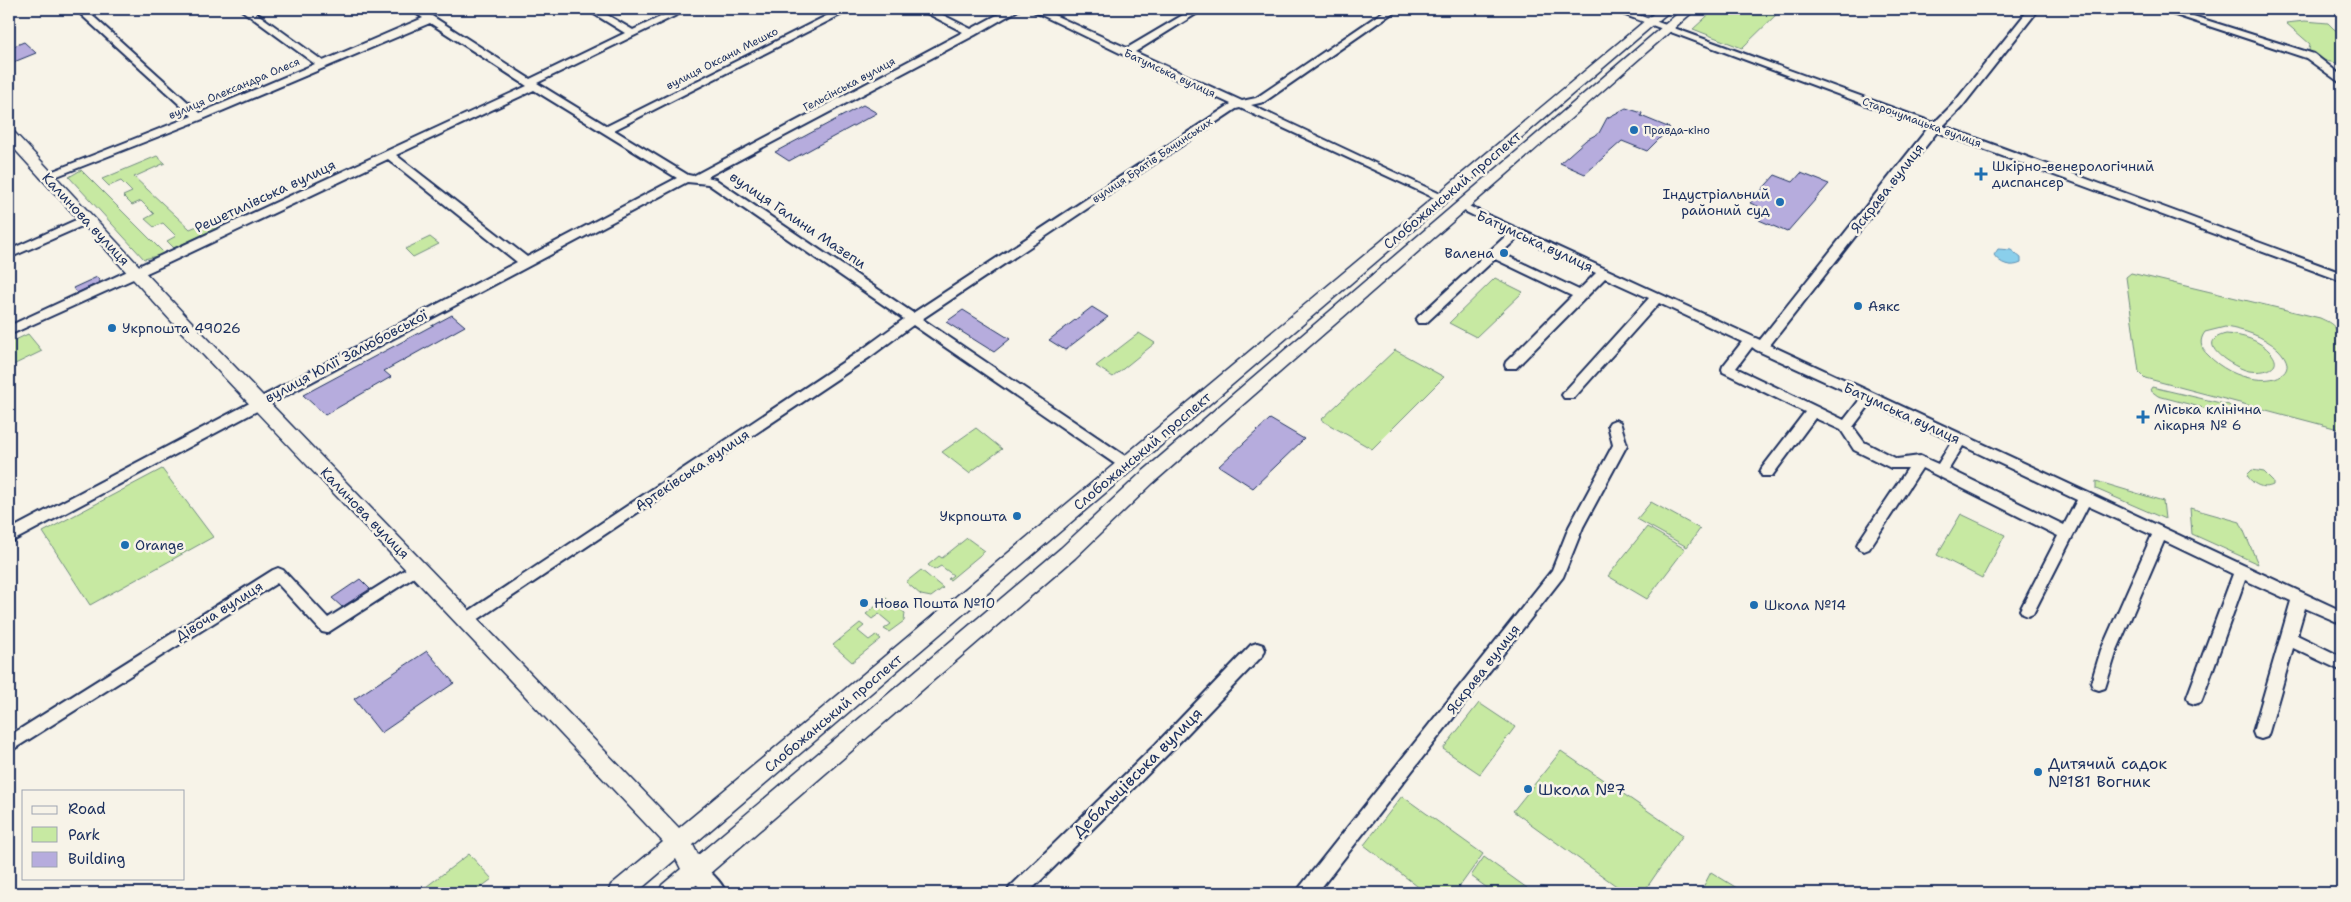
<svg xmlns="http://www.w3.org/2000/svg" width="2351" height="902" font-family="'Shantell Sans',sans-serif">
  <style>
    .green { fill: #c7e9a2; stroke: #718c80; fill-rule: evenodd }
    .water { fill: #8acfeb; stroke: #5e8fb3 }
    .building { fill: #b6acdd; stroke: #1b2f5e }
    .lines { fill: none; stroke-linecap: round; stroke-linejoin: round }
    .minor-casing { stroke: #1b2f5e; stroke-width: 4 }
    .major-casing { stroke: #1b2f5e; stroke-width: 3 }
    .minor { fill: #f7f3e8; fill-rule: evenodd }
    .major { fill: #f7f3e8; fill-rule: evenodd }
    .poi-dot { fill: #1f6fb2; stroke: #f7f3e8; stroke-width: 2 }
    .labels { text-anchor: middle; stroke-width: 5; stroke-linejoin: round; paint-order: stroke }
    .far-street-label { font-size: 11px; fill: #1b2f5e; stroke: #f7f3e8 }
    .far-poi-label { font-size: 11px; fill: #1b2f5e; stroke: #f7f3e8; text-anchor: start }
    .poi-label { font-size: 14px; fill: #1b2f5e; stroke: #f7f3e8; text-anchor: start }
    .street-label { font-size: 14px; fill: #1b2f5e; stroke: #f7f3e8 }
    .near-poi-label { font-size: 16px; fill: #1b2f5e; stroke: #f7f3e8; text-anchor: start }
    .near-street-label { font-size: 16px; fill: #1b2f5e; stroke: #f7f3e8 }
  </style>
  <rect width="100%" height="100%" fill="#f7f3e8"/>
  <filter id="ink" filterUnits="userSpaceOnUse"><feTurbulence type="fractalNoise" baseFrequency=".02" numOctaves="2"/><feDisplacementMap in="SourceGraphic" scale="10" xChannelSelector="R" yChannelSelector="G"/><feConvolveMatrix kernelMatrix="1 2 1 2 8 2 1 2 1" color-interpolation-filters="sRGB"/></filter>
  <g filter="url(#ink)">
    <path class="green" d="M1715,9h67l-40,39 -49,-19z
      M2305,21l23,2 6,6 8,4v30c-12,0 -25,-3 -33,-13l1,-6 -24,-21z
      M157,156l8,7 -31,14 56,52 21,-9 8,7 -45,21 -7,-7 9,-5 -13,-13 -9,4 -9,-8 9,-5 -13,-13 -9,4 -9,-9 9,-4 -11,-11 -12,5 -7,-7z
      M81,170l84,84 -21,5 -75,-82z
      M430,237l9,7 -26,13 -8,-8z
      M2131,273l189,45c6,3 12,5 16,11 12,22 6,75 6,101l-197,-52 -6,-6 -13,-95zM2225,327c19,3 38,9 53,22 22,22 0,33 -22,30 -18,-2 -36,-11 -48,-24 -8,-7 -9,-15 -3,-23z
      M1495,278l28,14 -47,45 -27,-14z
      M1139,333l16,10 -42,34 -17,-11z
      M28,334l14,17 -31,15 -2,-4v-19z
      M2226,334c16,1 34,6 45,19 14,17 -10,20 -22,18 -15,-3 -58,-29 -23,-37z
      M1395,350l49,27 -72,72 -51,-29z
      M2152,387l77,18 8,8 -7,2 -72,-19 -8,-6z
      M976,428l26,21 -33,24 -27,-21z
      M162,469l51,68 -123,68 -47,-73z
      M2252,470l12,2 9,9v4c-10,5 -21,-1 -26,-10z
      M2096,481l67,20 2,18 -69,-30z
      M1651,502l49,27 -13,18 -50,-28z
      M2190,508l50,14 18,42 -66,-30z
      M1961,514l44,21 -23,43 -45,-23z
      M1647,527l38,22 -38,50 -39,-23z
      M967,538l18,13 -35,29 -2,-1 5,-4 -12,-9 -7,4 -6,-5 11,-9 3,2z
      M921,570l22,18 -12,9 -10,-2 -15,-13z
      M886,598l19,15 -1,8 -15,11 -5,-3 7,-5 -12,-10 -7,5 -6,-5z
      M860,623l4,3 -6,5 11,9 7,-5 5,4 -29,23 -19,-17z
      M1479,703l36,24 -35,47 -37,-25z
      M1561,751l122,84 -40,58h-17l-113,-82z
      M1402,796l81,58 -28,39h-29l-62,-48z
      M469,854l23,25 -19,14h-55z
      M1484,857l43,31 -4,5h-29l-23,-17z
      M1711,872l34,21h-45z"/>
    <path class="water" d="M1998,249l13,1 10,8v5c-10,5 -21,1 -27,-8z"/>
    <path class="building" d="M24,42l12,11 -27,11v-16z
      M863,105l14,8 -88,48 -14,-9z
      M1626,108l16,5 -1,3 29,12 -23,23 -25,-10 -37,33 -25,-11 26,-23 13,-7 8,-15z
      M1801,173l28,11 -42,48 -28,-12 8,-10 -17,-7 25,-28 18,7z
      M97,277l3,5 -23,11 -4,-5z
      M1092,307l16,10 -43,33 -16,-10z
      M963,310l47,29 -16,13 -48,-30z
      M452,315l13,11 -81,45 7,6 -66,38 -22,-20z
      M1270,419l34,20 -51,49 -34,-22z
      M360,579l10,10 -28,18 -10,-9z
      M427,651l27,32 -73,50 -27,-34z"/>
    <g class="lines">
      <g class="minor-casing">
        <path id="minor" d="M75,9h10l115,104 115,-49 -75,-55h11l72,52 100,-43 -13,-9h11l109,70 95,-46 -39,-24h11l36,21 44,-21h12l-152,74 70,43 233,-117h12l-238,121 74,45 5,1 270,-144 -44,-23h12l40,20 37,-20h12l-45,26 -268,142 8,2 198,134 318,-209 -107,-49 -95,-46h12l86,39 66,-39h11l-69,43 107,49 14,-3 131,-89h11l-134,93 -13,3 198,93 -6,3 -4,-1 -199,-92 -4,1 -314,210 209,141 2,4 -2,4h-10l-208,-143 -43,32 -402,269 -5,-1 -3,-5 3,-5 397,-264 44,-32 -196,-135 -21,-2 -678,361v-13l508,-268 -129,-103 -226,107 -153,69v-9l518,-240 -97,-63 -227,96 -156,61 -6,-3 2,-2 149,-59zM534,90l143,88 -150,79 -131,-102z
          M1609,9h13l312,114 19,-19 76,-95h10l-78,99 -18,18 399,147v8l-405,-149 -167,213 572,266v13l-37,-16 -8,27 45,22v14l-49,-23 -24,84 -2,5 -6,2 -6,-2 -2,-5 38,-131 -46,-21 -42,117 -2,5 -6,2 -6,-2 -2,-5 46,-123 -69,-33 -47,109 -12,38 -6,2 -6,-2 -2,-5 10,-33 51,-115 -64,-29 -55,108 -5,2 -5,-2 -3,-4 38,-74 -136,-68 -53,81 -5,2 -5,-2 -2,-4 2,-4 49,-73h-17l-37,-18 -13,-20 -26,-12 -43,58h-10l-2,-4 2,-4 43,-56 -82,-40 -1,-3 1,-3 19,-24 -83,-39 -85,95h-10l-2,-3 2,-3 85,-94 -44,-20 -89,90h-10l-1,-3 1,-3 66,-66 -77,-37 -69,64h-8l-2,-3 2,-3 91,-84 -51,-25 -2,-2 2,-2 4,-1 298,137 168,-212zM1519,237l77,36 -17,17 -78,-37zM1752,347l4,3 105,48 -17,22 -108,-52zM1871,403l81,38 -14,23 -18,-8 -23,3 -33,-17 -11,-15zM1963,446l114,54 -13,25 -115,-56z
          M2157,9h14l143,45 28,22v8l-36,-26z
          M87,215l6,4 -2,3 -82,36v-8z
          M1615,420l5,2 7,23 -44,82 -20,50 -246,316h-20l3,-6 252,-317 17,-43 44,-82 -5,-20 2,-3z
          M417,562l5,2 2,4 -2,4 -95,61 -5,-1 -45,-49 -268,169v-16l264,-166 5,-2 5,2 45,48z
          M1257,643l6,2 2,5 -2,5 -95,99 -140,139h-21l3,-6 146,-143 95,-99z
          M695,862c12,5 27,20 31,31h-21l-16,-16 -3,-6 3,-6z"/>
      </g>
      <g class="major-casing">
        <path id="major" d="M1659,9h13l-979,836 5,10 363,-307 80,-75 542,-464h13l-543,474 -78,75 -388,335h-28l3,-8 19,-16 -5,-10 -40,34h-28l3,-8 52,-43 -490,-519 -164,-180v-12l5,1 171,183 494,513z"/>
      </g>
      <use href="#minor" class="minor"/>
      <use href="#major" class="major"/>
    </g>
  </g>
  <g class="poi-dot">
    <circle cx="1634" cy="130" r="5"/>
    <path d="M1978.5 166.5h5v5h5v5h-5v5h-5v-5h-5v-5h5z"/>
    <circle cx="1780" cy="202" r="5"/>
    <circle cx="1504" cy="253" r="5"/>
    <circle cx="1858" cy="306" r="5"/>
    <circle cx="112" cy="328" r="5"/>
    <path d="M2140.5 409.5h5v5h5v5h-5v5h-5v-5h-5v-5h5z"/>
    <circle cx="1017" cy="516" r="5"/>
    <circle cx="125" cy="545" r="5"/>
    <circle cx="864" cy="603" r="5"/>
    <circle cx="1754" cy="605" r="5"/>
    <circle cx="2038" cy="772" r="5"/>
    <circle cx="1528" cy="789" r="5"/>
  </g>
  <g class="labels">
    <g class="far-street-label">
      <text transform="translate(722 58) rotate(-27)" y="4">вулиця Оксани Мешко</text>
      <text transform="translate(1170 73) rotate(25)" y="4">Батумська вулиця</text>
      <text transform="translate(849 84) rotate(-28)" y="4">Гельсінська вулиця</text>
      <text transform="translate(234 88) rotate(-23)" y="4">вулиця Олександра Олеся</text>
      <text transform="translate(1922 122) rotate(20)" y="4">Старочумацька вулиця</text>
      <text transform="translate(1152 160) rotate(-34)" y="4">вулиця Братів Бачинських</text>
    </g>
    <g class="far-poi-label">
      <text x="1644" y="134">Правда-кіно</text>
    </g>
    <g class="poi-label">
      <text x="1992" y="171">Шкірно-венерологічний<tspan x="1992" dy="16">диспансер</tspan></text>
      <text x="1770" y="199" text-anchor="end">Індустріальний<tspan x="1770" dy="16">районий суд</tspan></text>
      <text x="1494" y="258" text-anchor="end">Валена</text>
      <text x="1868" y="311">Аякс</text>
      <text x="122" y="333">Укрпошта 49026</text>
      <text x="2154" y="414">Міська клінічна<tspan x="2154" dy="16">лікарня № 6</tspan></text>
      <text x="1007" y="521" text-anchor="end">Укрпошта</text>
      <text x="135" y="550">Orange</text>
      <text x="874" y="608">Нова Пошта №10</text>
      <text x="1764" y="610">Школа №14</text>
    </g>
    <g class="street-label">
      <text transform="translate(1887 188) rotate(-52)" y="5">Яскрава вулиця</text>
      <text transform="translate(1452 190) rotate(-40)" y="5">Слобожанський проспект</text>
      <text transform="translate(265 196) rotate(-25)" y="5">Решетилівська вулиця</text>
      <text transform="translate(86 219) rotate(47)" y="5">Калинова вулиця</text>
      <text transform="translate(798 220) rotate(34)" y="5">вулиця Галини Мазепи</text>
      <text transform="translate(1535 241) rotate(25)" y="5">Батумська вулиця</text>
      <text transform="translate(346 356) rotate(-28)" y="5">вулиця Юлії Залюбовської</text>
      <text transform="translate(1902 413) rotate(25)" y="5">Батумська вулиця</text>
      <text transform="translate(1142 451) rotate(-40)" y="5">Слобожанський проспект</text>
      <text transform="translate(692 470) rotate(-34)" y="5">Артеківська вулиця</text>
      <text transform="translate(365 513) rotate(46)" y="5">Калинова вулиця</text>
      <text transform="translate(219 611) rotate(-32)" y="5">Дівоча вулиця</text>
      <text transform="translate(1483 669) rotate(-52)" y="5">Яскрава вулиця</text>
      <text transform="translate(833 713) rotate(-40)" y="5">Слобожанський проспект</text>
    </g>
    <g class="near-poi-label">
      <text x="2048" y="769">Дитячий садок<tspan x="2048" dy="18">№181 Вогник</tspan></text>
      <text x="1538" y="795">Школа №7</text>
    </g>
    <g class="near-street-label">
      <text transform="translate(1137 772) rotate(-45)" y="6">Дебальцівська вулиця</text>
    </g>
  </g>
  <rect width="2351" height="902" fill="none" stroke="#f7f3e8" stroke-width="30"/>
  <rect x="15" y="15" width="2321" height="872" fill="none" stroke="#1b2f5e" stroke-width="2" filter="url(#ink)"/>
  <rect x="22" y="790" width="162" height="90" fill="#f7f3e8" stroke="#9fa5b1"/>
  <rect x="32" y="806" width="25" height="8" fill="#f7f3e8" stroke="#9fa5b1"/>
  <text x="68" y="814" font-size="15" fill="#1b2f5e">Road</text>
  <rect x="32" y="827" width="25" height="15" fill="#c7e9a2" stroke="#9fa5b1"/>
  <text x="68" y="840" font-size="15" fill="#1b2f5e">Park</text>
  <rect x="32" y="852" width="25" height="15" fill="#b6acdd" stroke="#9fa5b1"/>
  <text x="68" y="864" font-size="15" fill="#1b2f5e">Building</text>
</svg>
